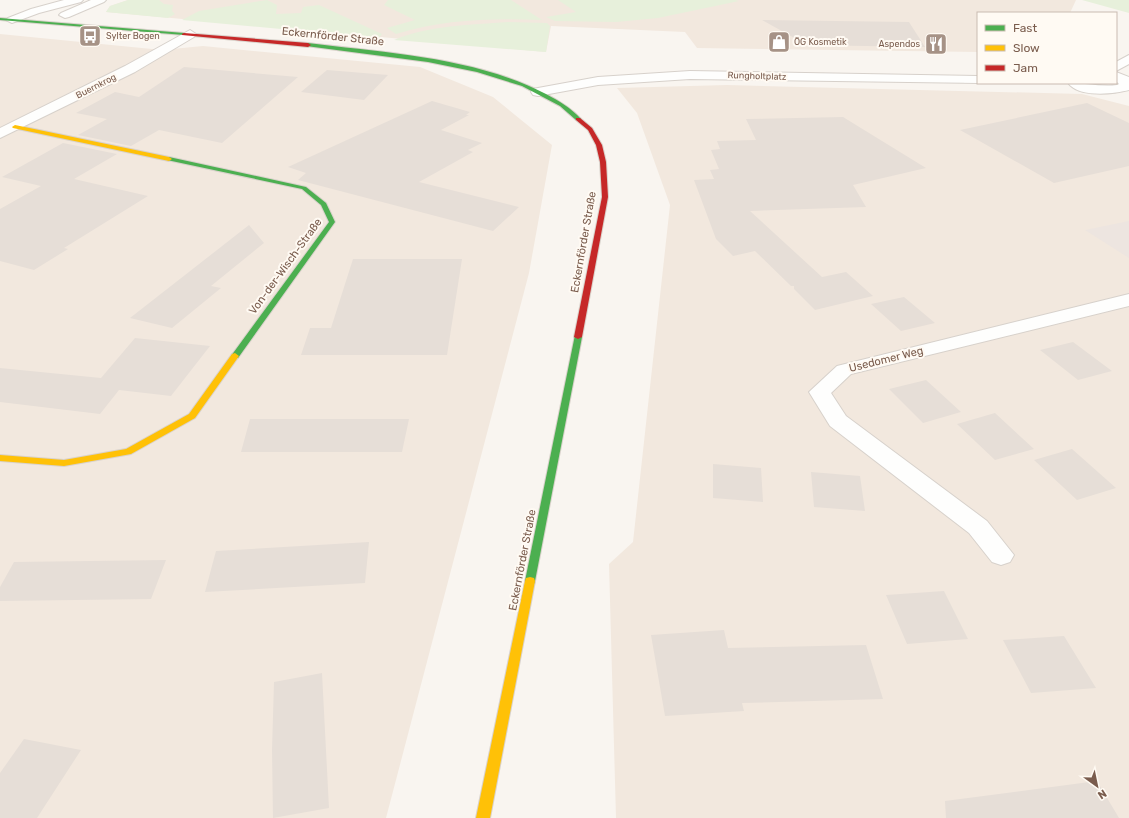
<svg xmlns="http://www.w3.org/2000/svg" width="1129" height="818" font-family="Rubik,sans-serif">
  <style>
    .residential { fill: #f2e8de }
    .industrial { fill: #ede5e0 }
    .green { fill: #e7f0db }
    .building { fill: #e6ded7 }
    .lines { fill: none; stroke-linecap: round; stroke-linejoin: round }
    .street-casing { stroke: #d7d1cb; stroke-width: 2 }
    .fast-casing { stroke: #d9d2cb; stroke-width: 2 }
    .slow-casing { stroke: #d9d2cb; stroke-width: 2 }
    .jam-casing { stroke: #d9d2cb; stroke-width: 2 }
    .street { fill: #fefefd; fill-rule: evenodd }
    .fast { fill: #4caf50; fill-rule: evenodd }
    .slow { fill: #ffc107; fill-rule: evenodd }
    .jam { fill: #c62828; fill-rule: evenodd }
    .labels { text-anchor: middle; stroke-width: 4; stroke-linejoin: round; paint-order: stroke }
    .far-poi-label { font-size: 9px; fill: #7a5c4d; stroke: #fffaf3; text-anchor: start }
    .far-street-label { font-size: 9px; fill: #7a5c4d; stroke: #fffaf3 }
    .street-label { font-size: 11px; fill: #7a5c4d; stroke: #fffaf3 }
  </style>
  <rect width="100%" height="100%" fill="#f9f5f0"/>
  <path class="residential" d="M128,0h948l-6,13h-92v39l-281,-4 -12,-16 -134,-6 -5,26 -440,-40 4,-6z
    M0,34l162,16 41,-4 217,21 73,30 59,48 -23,128 -143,545h-386z
    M727,85l355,9 47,12v712h-513l-7,-254 24,-22 37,-337 -33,-92 -20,-25z"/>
  <path class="industrial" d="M1129,221v37l-44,-28z"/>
  <path class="green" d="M128,0h31l5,4 9,1 -1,6 3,3 -7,4 -62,-6 4,-6z
    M267,0l10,5 -1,9 25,-1 2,-6 16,-2 63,29 -3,4 -197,-18 17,-9z
    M388,0h123l31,20c-51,-2 -96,-1 -146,14l-9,-6 28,-8 -31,-15z
    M558,0h177l4,1 -81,17 -42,4 -61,-1 -9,-4 30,-5z
    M1082,0h47v13z
    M508,22l39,1 3,3 -4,26 -152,-12c36,-15 76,-15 114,-18z"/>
  <path class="building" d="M762,20l147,2 16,25 -118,-2z
    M184,67l114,10 -76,66 -63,-13 -28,16 -53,-11 29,-16 -31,-6 39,-21 24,5z
    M327,70l61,5 -24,25 -63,-8z
    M432,101l38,11 -4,3h3l-28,15 41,13 -14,7 5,2 -54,30 100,25 -26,24 -195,-51 8,-7 -18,-6z
    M1087,103l42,20v43l-75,17 -94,-53z
    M843,117l83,51 -73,17 13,22 -116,4 72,66 24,-5 27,24 -58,14 -21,-21v-3h-3l-36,-35 -22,5 -17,-17 -22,-59 20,-1 -4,-9 9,-1 -8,-19 9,-1 -3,-8 39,-1 -10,-21z
    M63,143l54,11 -43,25 74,17 -84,52 4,1 -34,21 -34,-9v-52l41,-23 -39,-9z
    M249,225l15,18 -53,43 10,2 -49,40 -42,-10z
    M353,259h109l-15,96h-146l9,-27h21z
    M904,297l31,26 -34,8 -30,-27z
    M135,338l75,8 -39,50 -52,-6 -19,24 -100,-12v-34l101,10z
    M1073,342l39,29 -34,9 -38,-30z
    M926,380l35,32 -38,11 -34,-34z
    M995,413l39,36 -39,11 -38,-36z
    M250,419h159l-7,33h-161z
    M1072,449l44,39 -39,12 -43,-40z
    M713,464l48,4 2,34 -50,-4z
    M811,472l49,4 5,35 -51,-4z
    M369,542l-4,41 -160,9 11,-41z
    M166,560l-15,39 -151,2v-14l14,-25z
    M944,591l24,48 -61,5 -21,-49z
    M724,630l4,18 138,-3 17,54 -141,4 2,8 -79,5 -14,-81z
    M1064,636l32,52 -65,5 -28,-53z
    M322,673l7,135 -56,10 -1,-68 2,-68z
    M24,739l57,11 -44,68h-37v-45z
    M1097,781l22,37h-173l-1,-17z"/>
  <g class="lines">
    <g class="street-casing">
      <path id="street" d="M64,0h19l-2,2 -42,11 -27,10 -6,-3 2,-2 23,-9z
        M91,0h15l-2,2 -35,15 -4,1 -6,-3 2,-2z
        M190,30l6,4 -2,3 -59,35 -135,66v-10l125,-62z
        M1129,55v9l-13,7v-9z
        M690,71l288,5v7h4l-292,-4 -92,6 -60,11 -5,-1 -2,-3 2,-3 5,-1 60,-11z
        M1116,72l13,5v13c-15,4 -50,8 -61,-7 17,0 33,4 49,2l2,-1 -3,-3z
        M1129,294v12l-278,68 -20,19 15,23 141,105 27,34 -4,7 -9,3 -9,-3 -23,-29 -139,-107 -21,-34 28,-26z"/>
    </g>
    <g class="fast-casing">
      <path id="fast" d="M0,18l184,15 2,1 -2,1 -184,-15z
        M308,43c78,10 167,14 238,51 13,7 25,14 35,25l-5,1 -16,-14 -38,-20 -45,-14 -49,-10 -122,-16 -1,-1z
        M169,157l137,30 20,16 9,19 -97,136h-6l-1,-2 98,-134 -8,-17 -19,-16 -135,-29 -1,-1z
        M575,335h6l1,2 -47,244 -1,3 -4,1 -4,-1 -1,-3z"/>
    </g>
    <g class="slow-casing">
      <path id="slow" d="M15,125l154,32 3,2 -3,2 -156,-33 -1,-1z
        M235,353l4,3 -44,62 -64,36 -67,12 -64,-5v-6l64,5 62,-11 63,-35 43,-60z
        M530,577l4,1 1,3 -45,237h-14l49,-237 1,-3z"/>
    </g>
    <g class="jam-casing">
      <path id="jam" d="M184,33l124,10 3,2 -3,2 -126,-12v-1z
        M576,118h4l12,10 10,17 4,17 2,35 -26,140 -4,2 -4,-2 28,-140 -2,-35 -4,-17 -8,-15 -12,-10z"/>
    </g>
    <use href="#street" class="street"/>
    <use href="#fast" class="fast"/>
    <use href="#slow" class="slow"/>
    <use href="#jam" class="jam"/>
  </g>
  <defs>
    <g id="bus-square" transform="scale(1.15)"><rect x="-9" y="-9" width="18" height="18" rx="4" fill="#a69286" stroke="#fffaf3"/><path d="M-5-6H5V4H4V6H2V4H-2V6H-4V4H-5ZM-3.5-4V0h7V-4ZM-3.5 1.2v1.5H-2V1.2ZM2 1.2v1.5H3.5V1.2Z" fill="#fff"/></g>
    <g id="shop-square" transform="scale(1.15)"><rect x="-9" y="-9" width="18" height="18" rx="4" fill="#a69286" stroke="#fffaf3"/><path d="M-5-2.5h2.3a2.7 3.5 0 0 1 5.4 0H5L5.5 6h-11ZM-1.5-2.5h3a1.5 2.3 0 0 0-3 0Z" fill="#fff"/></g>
    <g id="restaurant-square" transform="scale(1.15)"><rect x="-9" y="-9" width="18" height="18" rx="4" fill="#a69286" stroke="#fffaf3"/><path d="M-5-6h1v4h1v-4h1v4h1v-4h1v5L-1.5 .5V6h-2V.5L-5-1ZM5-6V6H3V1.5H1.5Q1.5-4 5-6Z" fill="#fff"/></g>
  </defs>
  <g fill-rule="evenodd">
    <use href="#bus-square" x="90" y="36"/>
    <use href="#shop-square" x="779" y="42"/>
    <use href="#restaurant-square" x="936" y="44"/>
  </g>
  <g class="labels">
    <g class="far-poi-label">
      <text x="106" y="39">Sylter Bogen</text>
      <text x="794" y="45">ÖG Kosmetik</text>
      <text x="920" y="47" text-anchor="end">Aspendos</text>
    </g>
    <g class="far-street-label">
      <text transform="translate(757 76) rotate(2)" y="3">Rungholtplatz</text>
      <text transform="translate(96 86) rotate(-27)" y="3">Buernkrog</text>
    </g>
    <g class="street-label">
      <text transform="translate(333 36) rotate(6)" y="4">Eckernförder Straße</text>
      <text transform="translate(583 242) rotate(-80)" y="4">Eckernförder Straße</text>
      <text transform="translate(285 266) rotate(-54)" y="4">Von-der-Wisch-Straße</text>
      <text transform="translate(886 359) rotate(-14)" y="4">Usedomer Weg</text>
      <text transform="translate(522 560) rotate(-79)" y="4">Eckernförder Straße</text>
    </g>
  </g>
  <rect x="977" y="12" width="140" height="72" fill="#fffaf3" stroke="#cabbb1"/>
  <rect x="985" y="25" width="20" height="6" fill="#4caf50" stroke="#cabbb1"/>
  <text x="1013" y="32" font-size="12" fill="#7a5c4d">Fast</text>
  <rect x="985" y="45" width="20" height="6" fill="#ffc107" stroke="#cabbb1"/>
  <text x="1013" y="52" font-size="12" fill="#7a5c4d">Slow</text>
  <rect x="985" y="65" width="20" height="6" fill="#c62828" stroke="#cabbb1"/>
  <text x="1013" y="72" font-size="12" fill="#7a5c4d">Jam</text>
  <g transform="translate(1097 786) rotate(147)" stroke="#fffaf3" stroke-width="3" paint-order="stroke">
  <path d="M0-3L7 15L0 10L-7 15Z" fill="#7a5c4d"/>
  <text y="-6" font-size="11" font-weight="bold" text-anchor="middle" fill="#7a5c4d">N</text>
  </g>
</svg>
